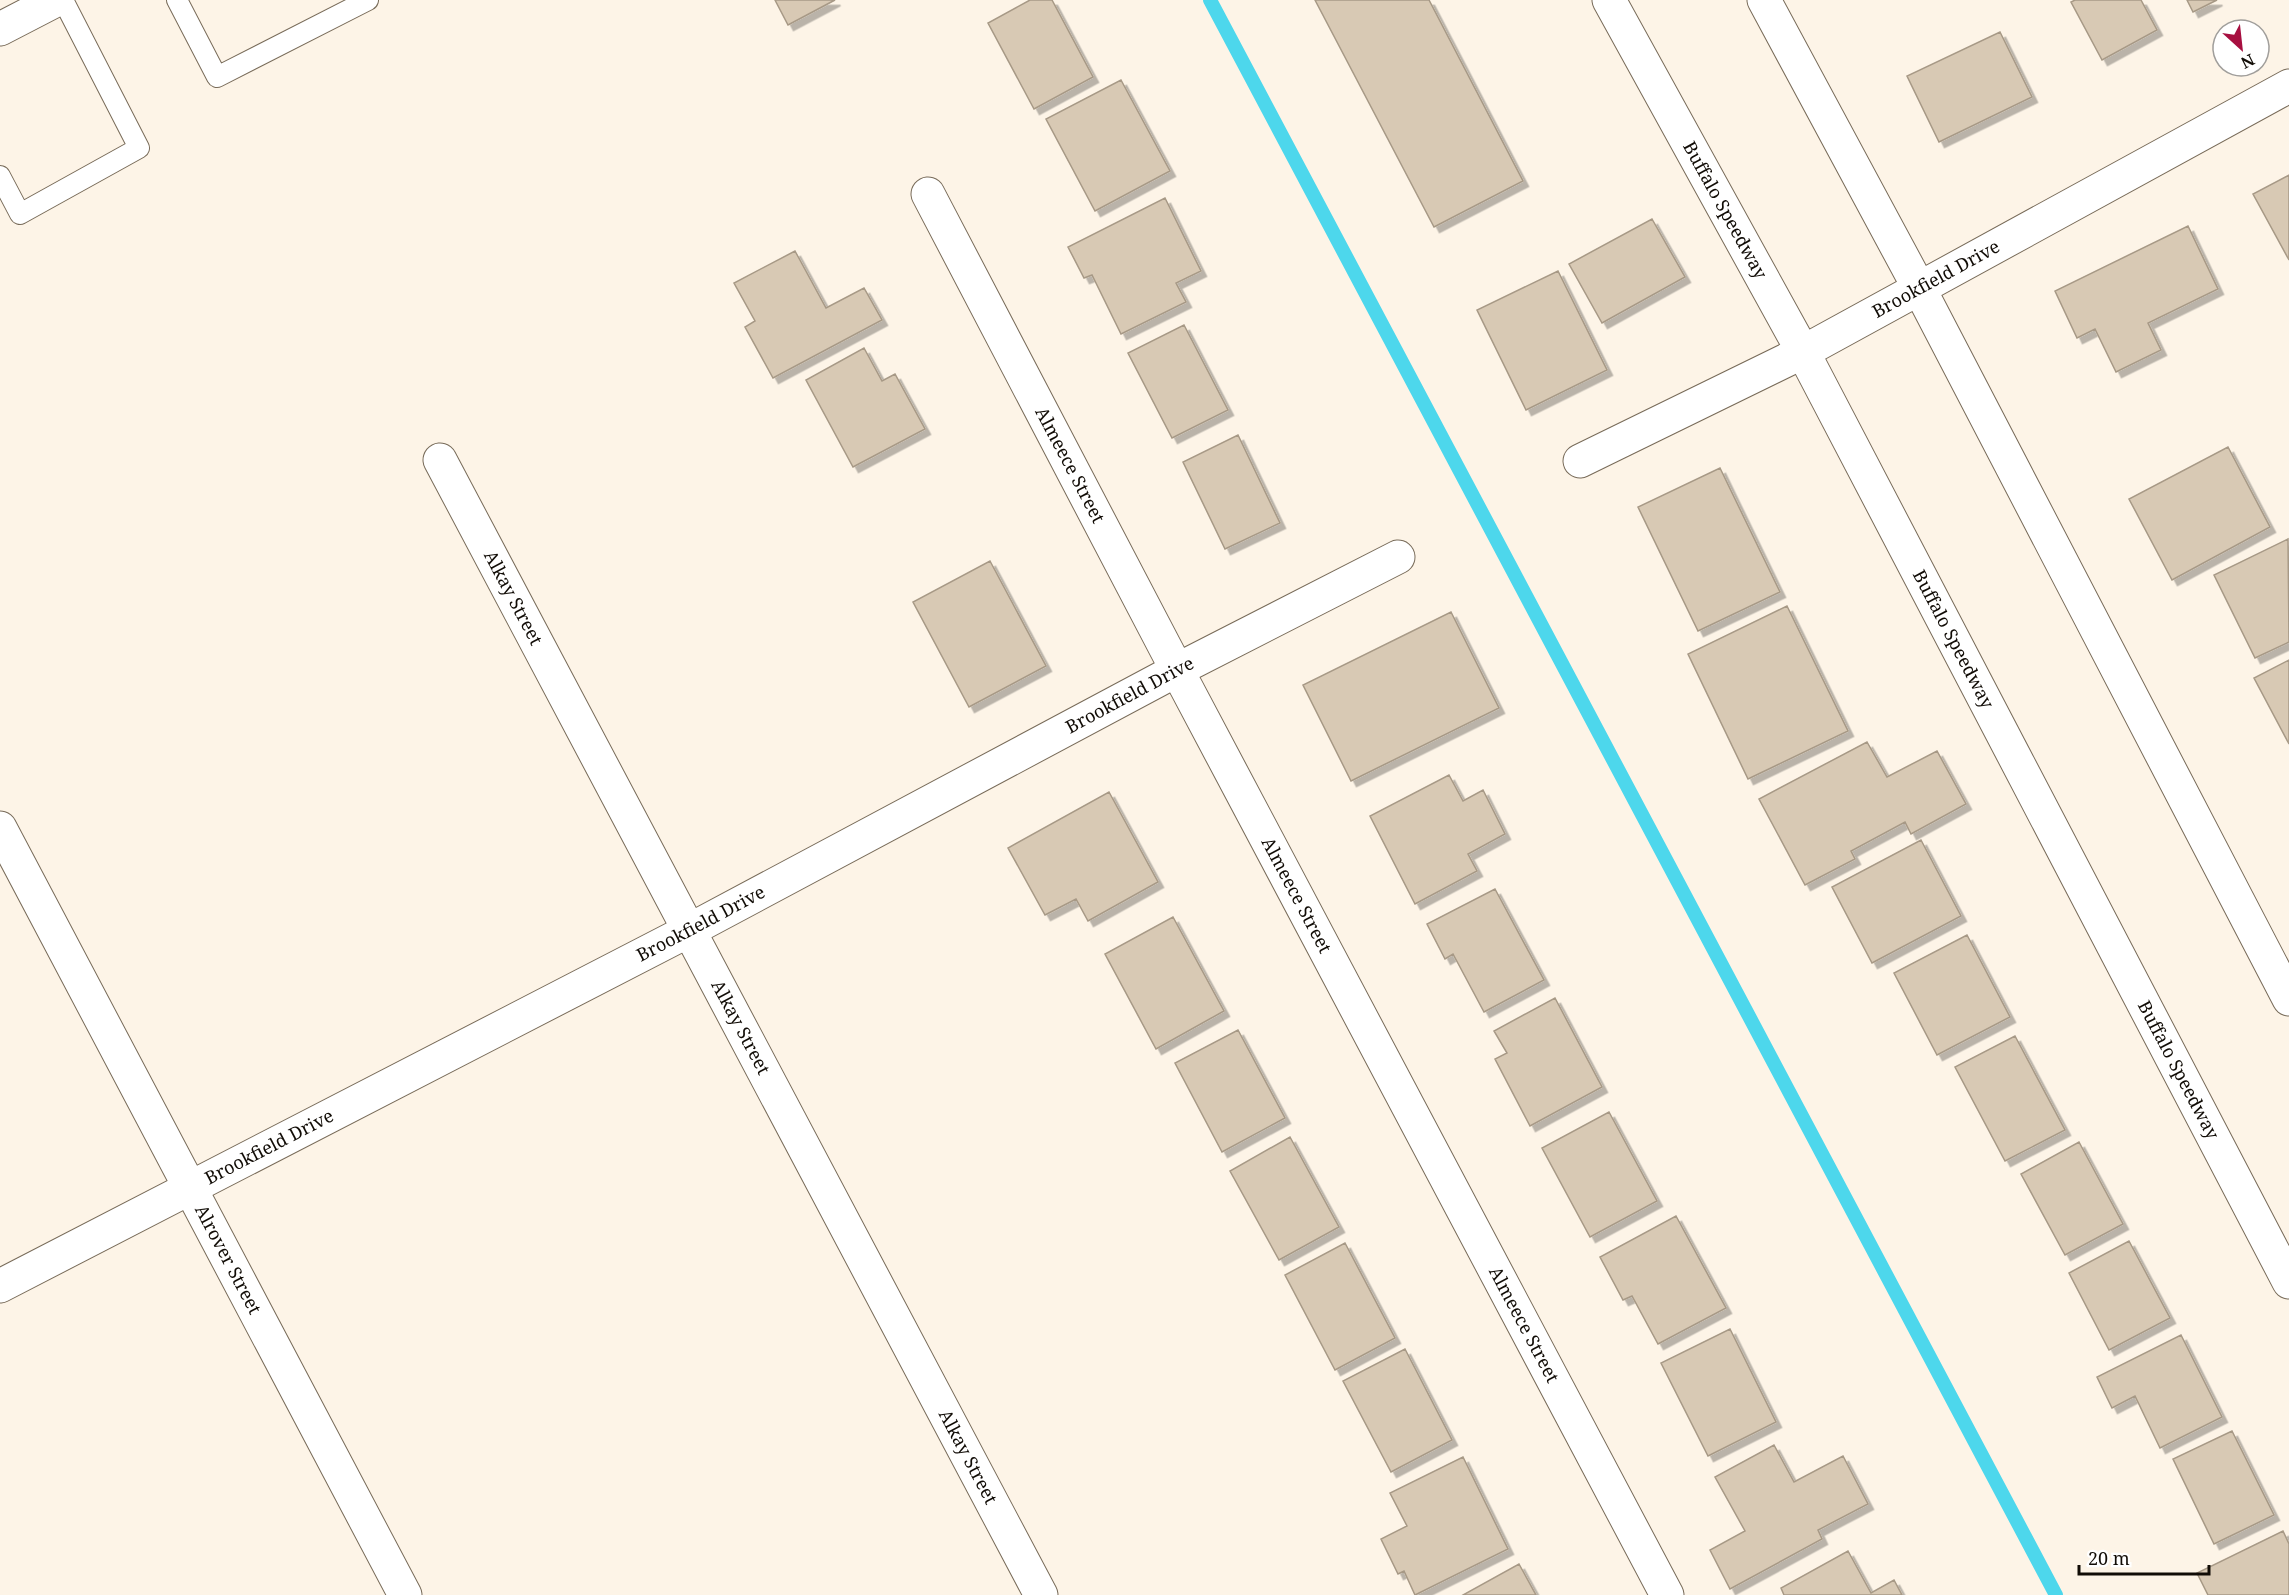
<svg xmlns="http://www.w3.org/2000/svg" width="2289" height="1595" font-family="'Noto Serif',serif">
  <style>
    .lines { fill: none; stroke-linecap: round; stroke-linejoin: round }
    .stream { stroke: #4dd7ec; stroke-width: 14 }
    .building { fill: #d8c9b4; stroke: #a79986; stroke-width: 1.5; filter: url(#shadow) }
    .lane-casing { stroke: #786b59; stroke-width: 22 }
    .street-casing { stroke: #786b59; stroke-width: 35 }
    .secondary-casing { stroke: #786b59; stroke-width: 35 }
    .lane { stroke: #fff; stroke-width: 20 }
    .street { stroke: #fff; stroke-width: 33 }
    .secondary { stroke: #fff; stroke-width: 33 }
    .labels { text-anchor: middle; stroke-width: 6; stroke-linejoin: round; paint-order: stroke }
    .street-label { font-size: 18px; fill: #110c06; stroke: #fff }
  </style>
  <defs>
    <filter id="shadow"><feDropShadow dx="5.5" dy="5.5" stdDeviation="0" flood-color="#0004"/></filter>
  </defs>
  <rect width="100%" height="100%" fill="#fdf4e7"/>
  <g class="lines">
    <path class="stream" d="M1210,0l846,1595"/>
  </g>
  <path class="building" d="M775,0h60l-47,25z
    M1030,0h22l41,77 -59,32 -46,-86z
    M1315,0h114l94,181 -89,46z
    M2075,0h66l16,30 -55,30 -31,-58z
    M2187,0h30l-24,12z
    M2000,32l32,65 -93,45 -32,-66z
    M1121,80l49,91 -75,40 -49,-92z
    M2289,175v85l-36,-66z
    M1165,198l36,73 -25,12 10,19 -65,32 -29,-59 -8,3 -16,-31z
    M1652,219l33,58 -83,46 -33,-59z
    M2188,226l30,63 -70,34 13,27 -45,22 -21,-43 -18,9 -22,-47z
    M795,251l31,57 38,-20 18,32 -109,58 -28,-51 10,-6 -21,-38z
    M1558,271l49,99 -81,40 -49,-100z
    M1184,325l44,85 -56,28 -44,-85z
    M864,348l18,33 13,-7 30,55 -72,38 -47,-87z
    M1238,435l42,88 -55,26 -42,-87z
    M2228,447l42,80 -98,53 -43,-81z
    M1720,468l60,124 -82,39 -60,-124z
    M2288,539l1,103 -34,16 -41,-83z
    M990,561l56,105 -77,41 -56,-105z
    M1787,606l61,125 -100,48 -60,-125z
    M1451,612l48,96 -148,73 -48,-96z
    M2289,660v84l-35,-66z
    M1867,742l20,35 50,-26 29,53 -55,30 -6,-12 -54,29 4,8 -50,26 -46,-86z
    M1449,775l14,26 20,-11 22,44 -37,20 9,17 -62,33 -45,-88z
    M1109,792l49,90 -70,39 -12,-22 -31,16 -37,-67z
    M1921,840l40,76 -89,47 -40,-76z
    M1495,889l49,91 -60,32 -31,-58 -8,5 -18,-35z
    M1173,917l51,94 -68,38 -51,-95z
    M1967,935l43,82 -73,38 -43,-82z
    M1555,998l47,89 -72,39 -35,-67 12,-6 -13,-22z
    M1238,1030l47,88 -63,34 -47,-89z
    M2015,1036l50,94 -60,31 -50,-94z
    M1609,1112l48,89 -67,36 -48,-89z
    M1290,1137l49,90 -60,33 -49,-89z
    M2079,1142l44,82 -58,31 -44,-81z
    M1676,1216l50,92 -68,36 -26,-48 -9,4 -23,-43z
    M2129,1241l41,77 -61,32 -40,-77z
    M1345,1243l50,95 -60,32 -50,-95z
    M1730,1329l46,93 -68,34 -47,-93z
    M2181,1335l41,82 -62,31 -25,-52 -23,12 -15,-31z
    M1405,1349l47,91 -61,32 -48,-91z
    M2232,1431l42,84 -60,29 -41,-85z
    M1774,1445l20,37 49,-26 25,48 -50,26 4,9 -92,50 -20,-39 35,-19 -30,-54z
    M1463,1457l45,92 -93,46 -11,-24 -6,3 -17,-35 26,-13 -17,-33z
    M2283,1531l6,13v51h-81l-11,-22z
    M1848,1551l23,42 23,-13 8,15h-118l-3,-7z
    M1519,1564l17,31h-73z"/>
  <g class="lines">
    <g class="lane-casing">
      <path id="lane" d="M177,0l40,77 151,-77
        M0,176l20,38 119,-66 -76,-148"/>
    </g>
    <g class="street-casing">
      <g id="street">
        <path id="s1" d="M928,194l249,476 490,925"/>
        <path id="s2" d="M440,460l601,1135"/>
        <path id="s3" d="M1580,461l223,-109 486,-266"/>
        <path id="s4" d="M0,828l405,767"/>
        <path id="s5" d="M0,1286l688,-355 489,-261 221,-113"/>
      </g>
    </g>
    <g class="secondary-casing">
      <g id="secondary">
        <path id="s6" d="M1609,0l194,352 486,930"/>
        <path d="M1764,0l155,288 370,711"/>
        <path d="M0,29l56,-29"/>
      </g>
    </g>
    <use href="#lane" class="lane"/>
    <use href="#street" class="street"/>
    <use href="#secondary" class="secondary"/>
  </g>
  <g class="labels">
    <g class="street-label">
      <text dy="6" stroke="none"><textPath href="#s6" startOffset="240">Buffalo Speedway</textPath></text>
      <text dy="6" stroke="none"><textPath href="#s3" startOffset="400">Brookfield Drive</textPath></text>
      <text dy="6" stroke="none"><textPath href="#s1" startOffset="306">Almeece Street</textPath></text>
      <text dy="6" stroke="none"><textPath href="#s2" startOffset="156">Alkay Street</textPath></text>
      <text dy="6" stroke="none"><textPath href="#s6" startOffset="726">Buffalo Speedway</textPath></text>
      <text dy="6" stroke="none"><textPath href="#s5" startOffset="1275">Brookfield Drive</textPath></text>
      <text dy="6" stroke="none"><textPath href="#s1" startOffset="792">Almeece Street</textPath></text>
      <text dy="6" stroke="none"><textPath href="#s5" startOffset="789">Brookfield Drive</textPath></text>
      <text dy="6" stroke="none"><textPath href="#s2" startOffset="642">Alkay Street</textPath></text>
      <text dy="6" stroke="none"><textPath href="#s6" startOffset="1212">Buffalo Speedway</textPath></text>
      <text dy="6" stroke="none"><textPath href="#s5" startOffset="303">Brookfield Drive</textPath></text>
      <text dy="6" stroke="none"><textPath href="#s4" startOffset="488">Alrover Street</textPath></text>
      <text dy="6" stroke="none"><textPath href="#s1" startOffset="1278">Almeece Street</textPath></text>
      <text dy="6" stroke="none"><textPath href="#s2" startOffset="1128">Alkay Street</textPath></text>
    </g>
  </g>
  <g transform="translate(2241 48) rotate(153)"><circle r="28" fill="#ffffff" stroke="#a09e9b" stroke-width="1.5"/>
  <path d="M0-4.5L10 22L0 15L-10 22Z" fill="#a70f40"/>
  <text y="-9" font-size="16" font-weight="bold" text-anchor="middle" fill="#110c06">N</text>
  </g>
  <path d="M2079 1565v9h130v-9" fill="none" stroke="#110c06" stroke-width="3"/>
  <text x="2088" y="1565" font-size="18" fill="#110c06" stroke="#ffffff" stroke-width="4.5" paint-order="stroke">20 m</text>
</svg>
